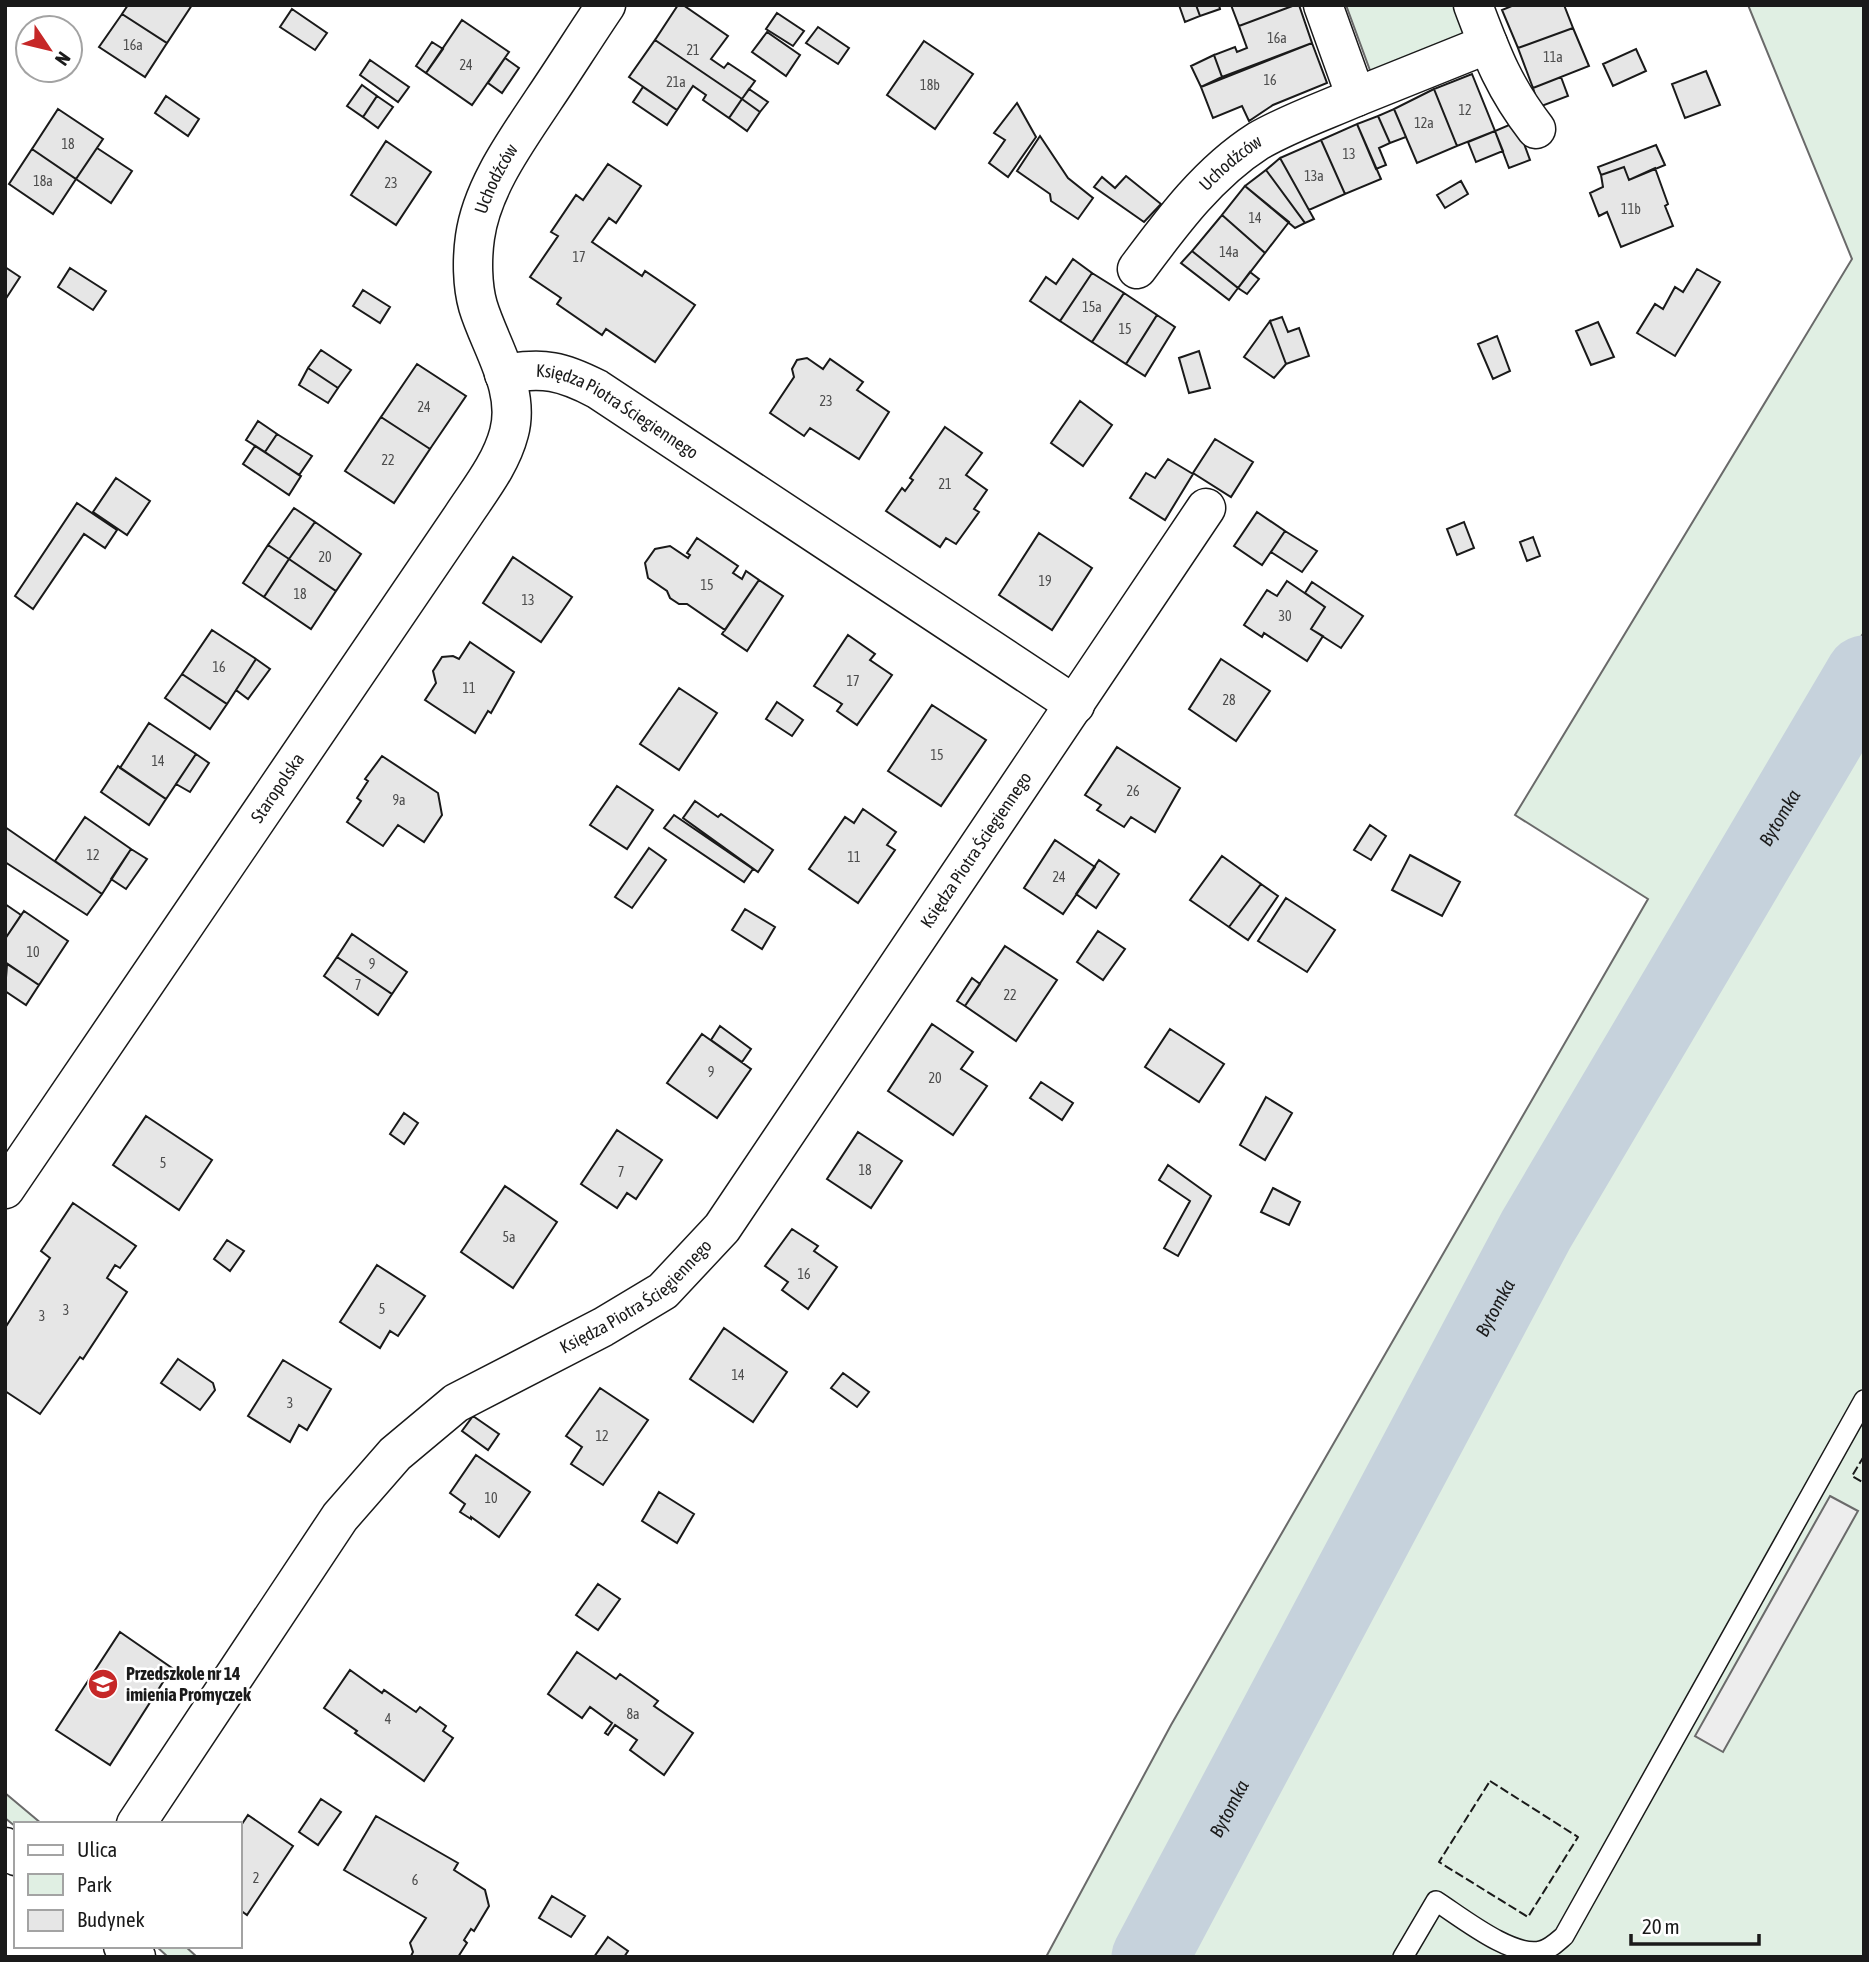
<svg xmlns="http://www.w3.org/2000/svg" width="1869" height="1962" font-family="'Asap Condensed',sans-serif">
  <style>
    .green { fill: #e0efe3; stroke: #6a6a6a; stroke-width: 2 }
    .parking { fill: #ededed; stroke: #6a6a6a; stroke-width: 2 }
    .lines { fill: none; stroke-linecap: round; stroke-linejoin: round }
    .river { stroke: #c6d2dc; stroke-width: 77 }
    .building { fill: #e6e6e6; stroke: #1a1a1a; stroke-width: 2 }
    .lane-casing { stroke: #1a1a1a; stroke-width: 22 }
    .street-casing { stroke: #1a1a1a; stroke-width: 41 }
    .secondary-casing { stroke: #1a1a1a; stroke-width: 41 }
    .lane { stroke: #fff; stroke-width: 19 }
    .street { stroke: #fff; stroke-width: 38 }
    .secondary { stroke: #fff; stroke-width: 38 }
    .fence { stroke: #1a1a1a; stroke-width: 2; stroke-dasharray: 9 3.5; stroke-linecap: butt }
    .labels { text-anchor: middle; stroke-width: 5; stroke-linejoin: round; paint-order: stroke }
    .number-label { font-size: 14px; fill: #4d4d4d }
    .street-label { font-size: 18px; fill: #1a1a1a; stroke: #fff }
    .poi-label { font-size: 18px; font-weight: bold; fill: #1a1a1a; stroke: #fff; text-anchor: start }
    .water-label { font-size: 19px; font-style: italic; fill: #1a1a1a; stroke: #fff }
  </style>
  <rect width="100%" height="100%" fill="#fff"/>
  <path class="green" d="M1346,5h111l11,32 -97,36z
    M1748,5h116v627l-341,579 -88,156 -192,354 -119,236h-78l125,-232 477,-826 -133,-84 337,-556z
    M1864,718v1239h-686l296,-567 85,-152z
    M5,1793l37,31h-26v3l-11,-9z
    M156,1946h29l12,11h-29z"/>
  <path class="parking" d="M1830,1496l28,15 -135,241 -28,-16z"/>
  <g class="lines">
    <path class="river" id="s1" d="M1150,1957l386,-727 328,-556"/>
  </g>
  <path class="building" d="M128,5h64l-25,38 -45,-29z
    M678,5h5l45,31 -17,23 13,9 4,-5 27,18 -13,18 -87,-59z
    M1179,5h17l4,11 -15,6z
    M1196,5h23l1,4 -20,7z
    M1231,5h64l-56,21z
    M1295,5h4l13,38 -90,34 -8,-22 21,-8 2,5 10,-4 -8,-22z
    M1514,5h50l9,23 -55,20 -16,-38z
    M292,9l35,24 -12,17 -35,-23z
    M777,13l27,18 -11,15 -27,-17z
    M122,14l45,29 -22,34 -46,-30z
    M462,20l47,32 -37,53 -46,-32z
    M818,27l31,21 -11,16 -32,-21z
    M1573,28l16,38 -56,22 -15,-40z
    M767,32l33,23 -14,21 -34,-24z
    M655,40l87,59 -13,19 -26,-18 3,-5 -13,-9 -16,24 -48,-33z
    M924,41l49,33 -38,55 -48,-34z
    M432,42l11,7 -17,24 -10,-7z
    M1312,43l15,40 -54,22 -24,16 -7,-15 -29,12 -12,-31z
    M1636,49l10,22 -33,15 -10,-22z
    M1214,55l8,22 -21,10 -10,-21z
    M505,58l14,10 -17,25 -14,-10z
    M370,60l39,27 -11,15 -38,-27z
    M1706,71l14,34 -35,13 -13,-34z
    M1472,74l23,57 -38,15 -23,-57z
    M1561,77l7,19 -29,11 -6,-19z
    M362,85l15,11 -14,21 -16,-11z
    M643,87l34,23 -10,15 -34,-23z
    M749,89l19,13 -8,10 -18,-13z
    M1434,89l23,57 -40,17 -23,-54z
    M166,96l33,23 -11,17 -33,-23z
    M377,96l16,11 -15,21 -15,-11z
    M742,99l18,13 -13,19 -18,-13z
    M1017,103l19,34 -28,40 -19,-14 16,-23 -11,-7z
    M58,109l45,30 -27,40 -44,-30z
    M1394,109l12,28 -16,6 -12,-27z
    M1378,116l12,27 -11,5 7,17 -10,4 -19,-45z
    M1516,122l14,38 -21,8 -14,-37z
    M1357,124l24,55 -36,15 -24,-54z
    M1495,131l8,20 -27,11 -8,-20z
    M1040,136l28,42 25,20 -15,21 -27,-18 -1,-7 -33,-23z
    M1321,140l24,54 -36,16 -29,-52z
    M386,141l45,31 -35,53 -45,-30z
    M1656,145l9,20 -36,15 -5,-13 -23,8 -3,-8z
    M97,148l35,23 -21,32 -35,-24z
    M32,149l44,30 -23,35 -44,-30z
    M1280,158l34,61 -9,4 -39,-53z
    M608,164l33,22 -25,37 -7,-5 -17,24 50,34 3,-5 50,34 -40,57 -49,-33 -4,6 -45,-31 4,-6 -31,-21 28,-41 -7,-4 25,-37 7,5z
    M1624,167l5,13 26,-12 13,36 -3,2 8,20 -52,21 -14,-35 -8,4 -9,-23 13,-6 -2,-12z
    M1266,170l39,53 -10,5 -50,-42z
    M1126,176l35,28 -17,18 -50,-35 8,-10 13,11z
    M1461,181l7,13 -23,14 -8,-13z
    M1245,186l44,36 -24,31 -43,-38z
    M1222,215l43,38 -27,35 -46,-37z
    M1192,251l46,37 -9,12 -48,-37z
    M1073,259l19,14 -32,48 -30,-20 16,-24 10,7z
    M5,267l15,10 -15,23z
    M70,268l36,23 -13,19 -35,-23z
    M1697,269l23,13 -45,74 -38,-23 18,-29 8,5 12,-22 8,5z
    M1250,272l9,7 -12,15 -9,-6z
    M1092,273l32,20 -32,49 -32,-21z
    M363,290l27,17 -10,16 -27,-17z
    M1124,293l33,22 -31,49 -34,-22z
    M1157,315l18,12 -30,49 -19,-12z
    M1282,317l6,15 11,-4 10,28 -23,8 -16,-43z
    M1270,321l16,43 -12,14 -30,-21z
    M1598,322l16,35 -23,8 -15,-34z
    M1497,336l13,35 -17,8 -15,-35z
    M321,350l30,20 -13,18 -30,-20z
    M1199,351l11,37 -21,5 -10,-35z
    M807,358l16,11 7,-10 33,23 -6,8 32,22 -30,47 -49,-31 -6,8 -34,-23 24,-36 -2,-8 5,-9z
    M417,364l49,32 -36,53 -49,-32z
    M308,368l30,20 -10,15 -29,-18z
    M1080,401l32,24 -29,41 -32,-23z
    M381,417l49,32 -36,54 -49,-32z
    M258,421l19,13 -12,18 -19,-12z
    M945,427l37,26 -16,22 21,15 -13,19 5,3 -23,32 -10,-6 -6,9 -54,-36 16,-23 3,3 8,-11 -3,-2z
    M277,434l35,22 -13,19 -34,-23z
    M1215,439l38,23 -22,35 -38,-24z
    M255,446l46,30 -12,19 -46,-31z
    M1168,459l25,15 -28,46 -35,-22 16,-25 9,5z
    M116,478l34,23 -23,34 -34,-23z
    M77,503l40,27 -12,18 -21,-14 -51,75 -18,-13z
    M294,508l21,14 -26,37 -21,-14z
    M1257,512l28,19 -23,34 -28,-19z
    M315,522l46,32 -25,37 -47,-32z
    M1464,522l10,26 -17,7 -10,-26z
    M1285,531l32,20 -15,21 -31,-20z
    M1039,533l53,35 -40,62 -53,-35z
    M1533,537l7,19 -13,5 -7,-19z
    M697,538l41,28 -5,7 9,6 4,-8 13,9 -34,50 -38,-26h-8l-9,-6 -3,-7 -19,-13 -3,-15 10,-14 15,-3 18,12 2,-3 -3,-2z
    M268,545l21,14 -25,38 -21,-14z
    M513,557l59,40 -31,45 -58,-39z
    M289,559l47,32 -25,38 -47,-32z
    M759,580l24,16 -36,55 -25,-17z
    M1287,581l38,26 -14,22 12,7 -16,25 -43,-28 -2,4 -18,-12 23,-35 10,6z
    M1312,582l51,34 -22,32 -30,-19 14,-22 -20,-14z
    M212,630l44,29 -29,45 -45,-30z
    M848,635l27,19 -5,6 22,15 -35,50 -20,-14 5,-7 -28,-18z
    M470,642l44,30 -23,41 -3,-2 -13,22 -50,-33 11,-17 -3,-12 9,-14 11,-1 6,3z
    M256,659l14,10 -22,30 -12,-9z
    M1221,659l49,32 -34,50 -47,-32z
    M182,674l45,30 -17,25 -45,-31z
    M679,688l38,25 -38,57 -39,-26z
    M777,702l26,18 -11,16 -26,-17z
    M932,705l54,35 -45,66 -53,-35z
    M149,723l47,31 -30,45 -46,-31z
    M1117,747l63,41 -25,44 -24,-15 -7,10 -27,-17 4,-5 -16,-10z
    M196,754l13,9 -19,29 -14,-8z
    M382,756l56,37 4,22 -18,27 -26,-17 -15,21 -36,-24 14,-21 -4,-3 11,-17 -3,-2z
    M118,766l48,33 -17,26 -48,-33z
    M617,786l36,24 -26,39 -37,-24z
    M695,801l23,16 3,-3 52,36 -15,22 -75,-54z
    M863,809l33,23 -9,13 8,5 -37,53 -49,-34 36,-52 9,6z
    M674,815l79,54 -9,13 -80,-54z
    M85,817l46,32 -29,45 -47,-33z
    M1370,825l16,11 -15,24 -17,-10z
    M5,827l97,67 -15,21 -82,-53z
    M1055,840l40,27 -32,47 -39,-26z
    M649,848l17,12 -34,48 -17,-11z
    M131,849l16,10 -21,30 -15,-10z
    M1410,855l50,27 -18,34 -50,-26z
    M1222,856l39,28 -32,43 -39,-27z
    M1099,860l20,14 -23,34 -20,-14z
    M1261,884l17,12 -30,44 -19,-13z
    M1286,898l49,32 -28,42 -49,-31z
    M5,904l16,11 -16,24z
    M745,909l30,18 -13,22 -30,-19z
    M24,911l44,30 -29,44 -34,-23v-23z
    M1098,931l27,18 -22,31 -26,-18z
    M352,934l55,38 -15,22 -55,-37z
    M1005,946l52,34 -41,61 -51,-35z
    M337,957l55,37 -14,21 -54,-39z
    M7,964l32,21 -13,20 -21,-14z
    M972,978l8,6 -15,22 -8,-5z
    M932,1024l41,28 -12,17 26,17 -34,49 -65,-44z
    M720,1026l31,23 -9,13 -31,-22z
    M1170,1029l54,35 -25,38 -54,-35z
    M702,1034l49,35 -34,49 -50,-35z
    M1041,1082l32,21 -11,17 -32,-22z
    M1266,1097l26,16 -27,47 -25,-15z
    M404,1113l14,10 -14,21 -14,-10z
    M146,1116l66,44 -33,50 -66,-45z
    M617,1130l45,30 -26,39 -9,-6 -10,15 -36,-24z
    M858,1132l44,29 -31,47 -44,-29z
    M1168,1165l43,31 -33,60 -14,-8 26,-47 -31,-21z
    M505,1186l52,36 -44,66 -52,-36z
    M1273,1188l27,14 -11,23 -28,-13z
    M73,1203l63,43 -16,22 -5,-3 -8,13 20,14 -44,67 -3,-2 -40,57 -35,-23v-63l45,-70 -9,-7z
    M792,1229l26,17 -4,5 23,16 -29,42 -26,-19 6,-8 -23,-16z
    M227,1240l17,11 -14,20 -16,-12z
    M377,1265l48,31 -27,40 -8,-5 -10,17 -40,-26z
    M724,1328l63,44 -34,50 -63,-43z
    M178,1359l35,24 2,7 -15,20 -39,-27z
    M283,1360l48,29 -24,41 -8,-5 -9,17 -42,-26z
    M843,1373l26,19 -12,15 -26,-19z
    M600,1388l48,32 -45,65 -32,-21 11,-17 -16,-11z
    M473,1416l26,18 -11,16 -26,-19z
    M476,1455l54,37 -31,45 -28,-20v2l-11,-7 5,-8 -15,-11z
    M659,1492l35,22 -17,29 -35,-22z
    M598,1584l22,15 -22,31 -22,-15z
    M120,1632l52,36 -62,97 -54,-35z
    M577,1652l39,27 4,-5 38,27 -4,5 39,27 -29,42 -34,-25 7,-10 -22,-15 -7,10 -3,-2 7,-10 -22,-16 -8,11 -34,-24z
    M350,1670l32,23 2,-3 32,22 4,-5 26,19 -3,5 10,7 -29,43 -69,-48 2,-2 -33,-23z
    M321,1799l20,13 -23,33 -19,-13z
    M248,1815l45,31 -46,69 -7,-5v-83z
    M376,1816l82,47 -4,7 31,20 4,16 -15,25 -3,-2 -7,11 3,3 -9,14 -47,-1 2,-4 -3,-9 16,-25 -82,-48z
    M552,1896l33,20 -14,21 -32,-19z
    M608,1937l20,14 -4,6h-30z"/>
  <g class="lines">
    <g class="lane-casing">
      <path id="lane" d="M1403,1957l33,-56c25,16 76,57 105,50 9,-2 16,-9 23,-15l300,-536"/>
    </g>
    <g class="street-casing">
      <g id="street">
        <path d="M1323,5l33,92 132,-53"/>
        <path d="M1473,5c19,50 30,81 63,124"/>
        <path id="s2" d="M1137,269c35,-47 71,-96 121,-128 31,-18 66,-30 98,-44"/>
        <path id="s3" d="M504,374c40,-7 58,-3 93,15l478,316"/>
        <path id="s4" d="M5,1189l457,-672c17,-26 39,-53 47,-84 12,-44 -19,-87 -31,-127 -6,-21 -6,-48 -3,-69 7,-50 42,-97 69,-138 21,-31 41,-63 62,-94"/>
        <path id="s5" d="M136,1824l204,-307 55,-63 61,-51 147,-76 60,-36 59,-63 484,-720"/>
      </g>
    </g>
    <g class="secondary-casing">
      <path id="secondary" d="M5,1847l11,9
        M123,1946l13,11"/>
    </g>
    <use href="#lane" class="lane"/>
    <use href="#street" class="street"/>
    <use href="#secondary" class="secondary"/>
    <path class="fence" d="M1864,1456l-12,20 12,7
      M1490,1781l88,56 -50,80 -89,-55z"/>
  </g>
  <defs>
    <g id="school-disc" transform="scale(1.575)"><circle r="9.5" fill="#c62828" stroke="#fff"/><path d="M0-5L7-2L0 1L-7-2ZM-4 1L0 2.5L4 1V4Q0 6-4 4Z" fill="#fff"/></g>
  </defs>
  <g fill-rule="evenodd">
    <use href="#school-disc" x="103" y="1684"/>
  </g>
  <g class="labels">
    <g class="number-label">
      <text x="1277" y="43">16a</text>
      <text x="133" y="50">16a</text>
      <text x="693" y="55">21</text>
      <text x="1553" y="62">11a</text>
      <text x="466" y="70">24</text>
      <text x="1270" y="85">16</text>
      <text x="676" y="87">21a</text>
      <text x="930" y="90">18b</text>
      <text x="1465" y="115">12</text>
      <text x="1424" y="128">12a</text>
      <text x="68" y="149">18</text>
      <text x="1349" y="159">13</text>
      <text x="1314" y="181">13a</text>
      <text x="43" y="186">18a</text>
      <text x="391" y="188">23</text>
      <text x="1631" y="214">11b</text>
      <text x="1255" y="223">14</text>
      <text x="1229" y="257">14a</text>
      <text x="579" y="262">17</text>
      <text x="1092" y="312">15a</text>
      <text x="1125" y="334">15</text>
      <text x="826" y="406">23</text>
      <text x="424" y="412">24</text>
      <text x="388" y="465">22</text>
      <text x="945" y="489">21</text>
      <text x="325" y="562">20</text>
      <text x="1045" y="586">19</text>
      <text x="707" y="590">15</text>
      <text x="300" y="599">18</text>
      <text x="528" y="605">13</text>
      <text x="1285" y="621">30</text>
      <text x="219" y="672">16</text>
      <text x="853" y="686">17</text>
      <text x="469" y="693">11</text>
      <text x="1229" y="705">28</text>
      <text x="937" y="760">15</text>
      <text x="158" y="766">14</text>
      <text x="1133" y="796">26</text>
      <text x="399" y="805">9a</text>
      <text x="93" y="860">12</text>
      <text x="854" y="862">11</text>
      <text x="1059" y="882">24</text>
      <text x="33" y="957">10</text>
      <text x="372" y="969">9</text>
      <text x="358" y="990">7</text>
      <text x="1010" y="1000">22</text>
      <text x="711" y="1077">9</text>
      <text x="935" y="1083">20</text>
      <text x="163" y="1168">5</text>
      <text x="865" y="1175">18</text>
      <text x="621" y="1177">7</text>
      <text x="509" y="1242">5a</text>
      <text x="804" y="1279">16</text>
      <text x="382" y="1314">5</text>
      <text x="66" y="1315">3</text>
      <text x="42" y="1321">3</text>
      <text x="738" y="1380">14</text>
      <text x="290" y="1408">3</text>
      <text x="602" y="1441">12</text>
      <text x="491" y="1503">10</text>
      <text x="633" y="1719">8a</text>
      <text x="388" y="1724">4</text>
      <text x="256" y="1883">2</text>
      <text x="415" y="1885">6</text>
    </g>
    <g class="street-label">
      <text dy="6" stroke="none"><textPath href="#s2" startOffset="142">Uchodźców</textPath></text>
      <text dy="6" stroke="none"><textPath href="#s4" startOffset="1174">Uchodźców</textPath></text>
      <text dy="6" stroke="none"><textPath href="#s3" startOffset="124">Księdza Piotra Ściegiennego</textPath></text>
      <text dy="6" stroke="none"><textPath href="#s4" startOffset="485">Staropolska</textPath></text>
      <text dy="6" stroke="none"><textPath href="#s5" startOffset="1309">Księdza Piotra Ściegiennego</textPath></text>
      <text dy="6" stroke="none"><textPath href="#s5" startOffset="742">Księdza Piotra Ściegiennego</textPath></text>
    </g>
    <g class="poi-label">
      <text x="126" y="1680">Przedszkole nr 14<tspan x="126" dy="21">imienia Promyczek</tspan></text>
    </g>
    <g class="water-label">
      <text dy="7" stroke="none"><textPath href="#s1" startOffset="1302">Bytomka</textPath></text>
      <text dy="7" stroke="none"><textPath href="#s1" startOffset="735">Bytomka</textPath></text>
      <text dy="7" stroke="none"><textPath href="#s1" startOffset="168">Bytomka</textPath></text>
    </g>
  </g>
  <rect width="1869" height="1962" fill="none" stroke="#1a1a1a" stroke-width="14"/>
  <rect x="14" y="1822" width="228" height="126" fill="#ffffff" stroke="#a3a3a3" stroke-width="2"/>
  <rect x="28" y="1845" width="35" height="10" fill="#ffffff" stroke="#a3a3a3" stroke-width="2"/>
  <text x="77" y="1857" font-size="21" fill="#1a1a1a">Ulica</text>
  <rect x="28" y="1874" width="35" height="21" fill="#e0efe3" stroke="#a3a3a3" stroke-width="2"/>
  <text x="77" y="1892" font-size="21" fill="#1a1a1a">Park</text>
  <rect x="28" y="1910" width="35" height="21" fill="#e6e6e6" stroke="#a3a3a3" stroke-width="2"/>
  <text x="77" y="1927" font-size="21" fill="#1a1a1a">Budynek</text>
  <g transform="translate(49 49) rotate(125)"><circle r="33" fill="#ffffff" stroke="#a3a3a3" stroke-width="2"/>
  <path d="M0-5L12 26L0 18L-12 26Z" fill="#c62828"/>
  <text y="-10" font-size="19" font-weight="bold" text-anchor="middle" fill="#1a1a1a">N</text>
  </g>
  <path d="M1631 1934v10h128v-10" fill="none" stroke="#1a1a1a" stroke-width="3.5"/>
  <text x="1642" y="1934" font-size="21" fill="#1a1a1a" stroke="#ffffff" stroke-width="5" paint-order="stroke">20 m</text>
</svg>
